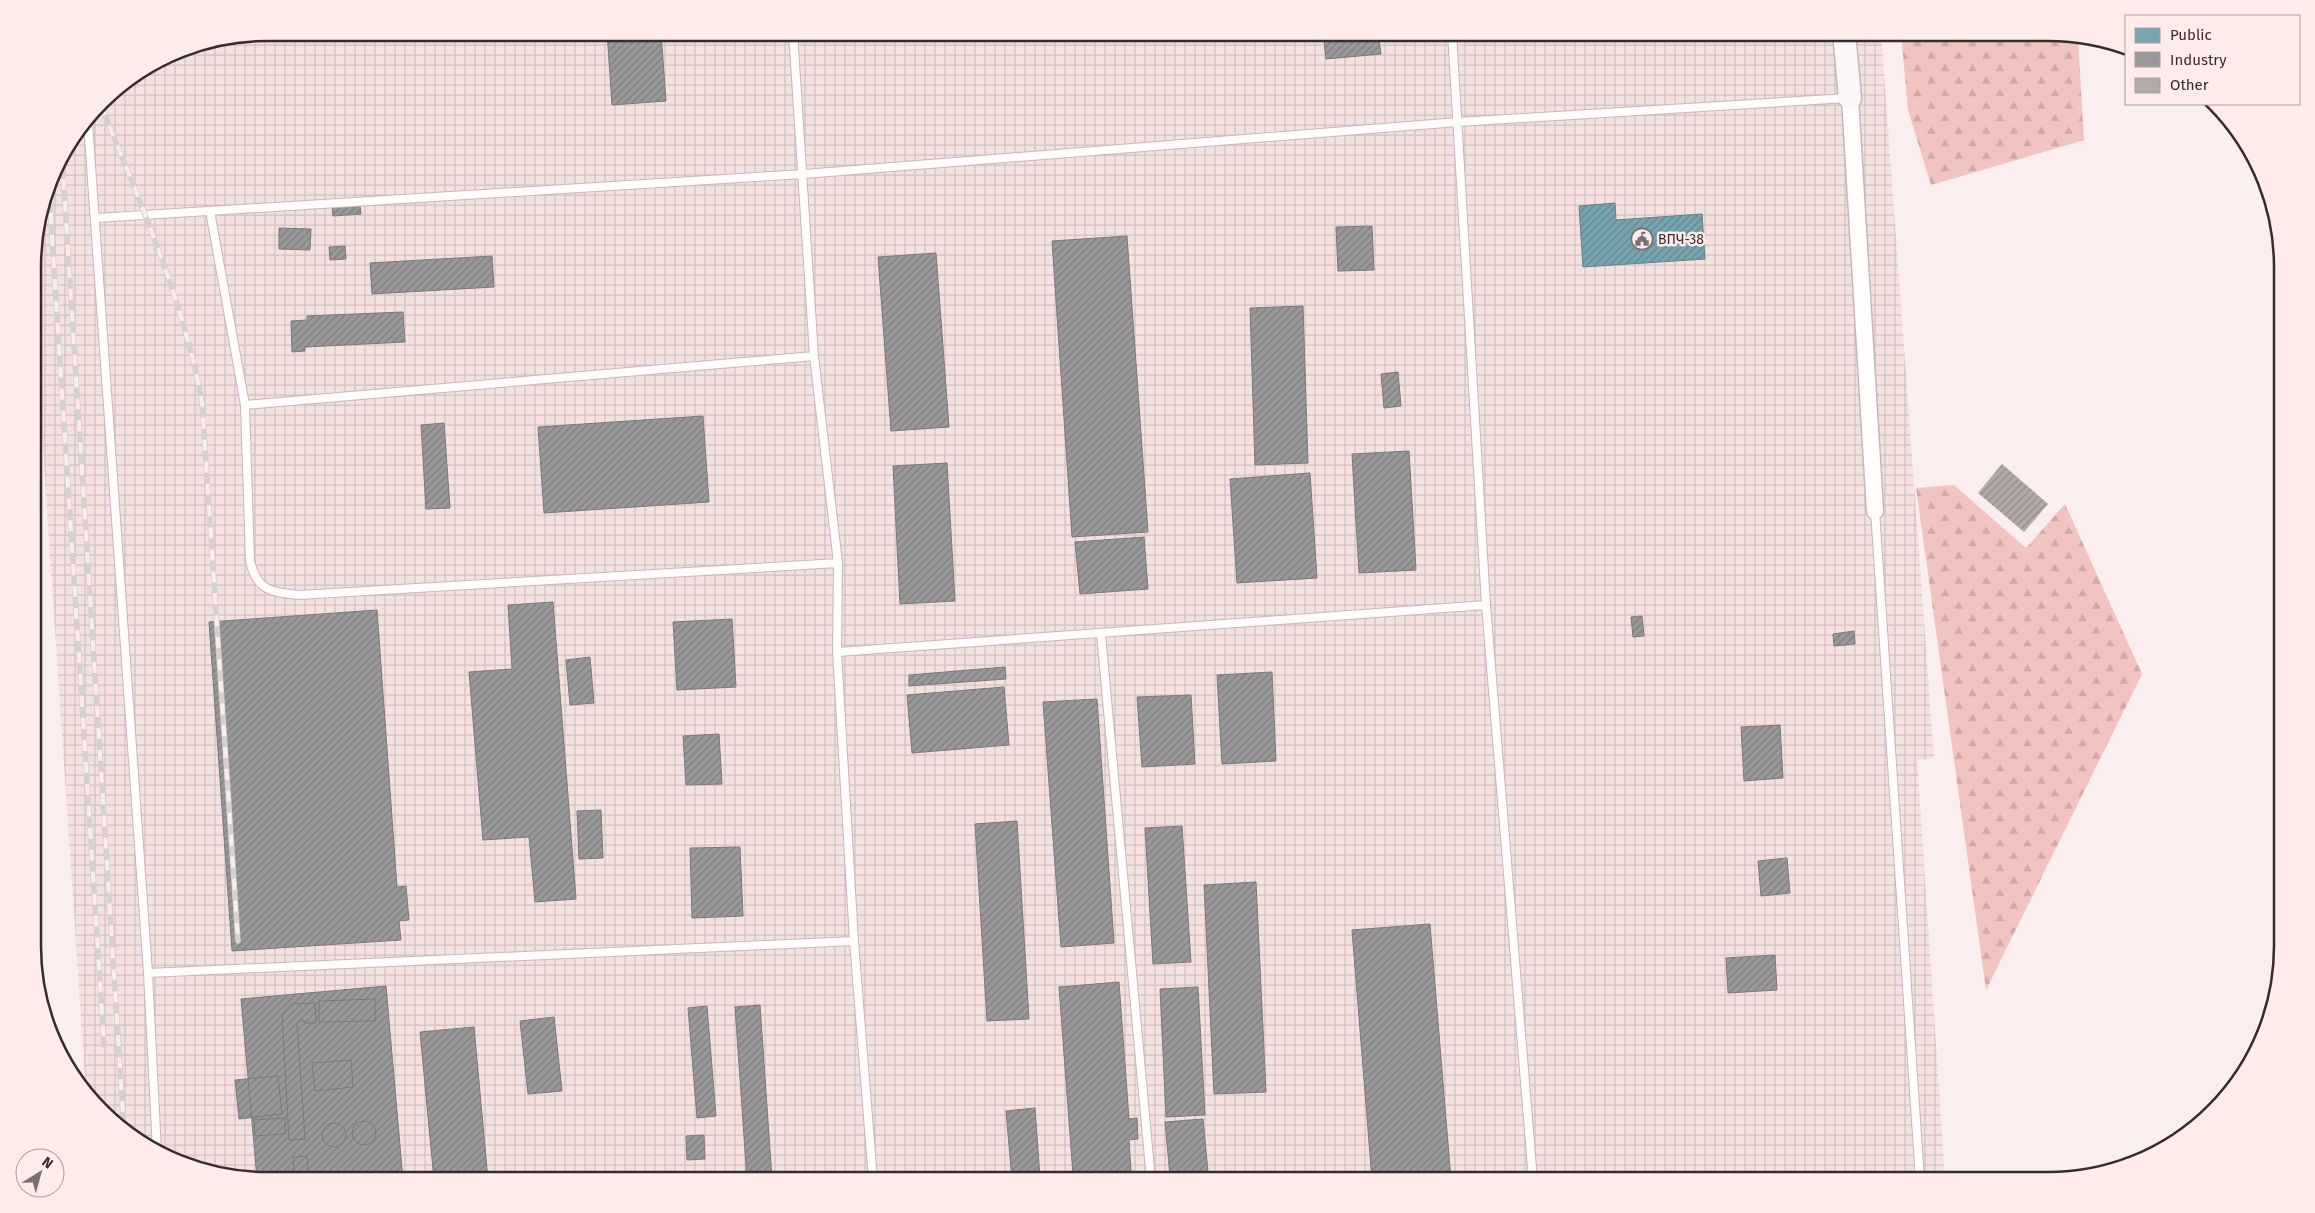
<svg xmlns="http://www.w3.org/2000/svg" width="2315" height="1213" font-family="'Fira Sans',sans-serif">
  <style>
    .industrial { fill: url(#industrial-grid) }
    .forest { fill: url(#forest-firs) }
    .public { fill: url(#public-hatch); stroke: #628188 }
    .industry { fill: url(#industry-hatch); stroke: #7b7978 }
    .building { fill: url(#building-hatch) }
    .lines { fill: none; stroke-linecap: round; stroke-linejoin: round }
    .lane-casing { stroke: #c2baba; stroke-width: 10 }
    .street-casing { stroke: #c2baba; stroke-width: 19 }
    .secondary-casing { stroke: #c2baba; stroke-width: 25 }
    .lane { stroke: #fefdfc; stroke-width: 8 }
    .street { stroke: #fefdfc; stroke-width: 16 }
    .secondary { stroke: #fbf7f6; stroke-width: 22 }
    .rail-casing { stroke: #d4d1d1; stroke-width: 5.5 }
    .rail { stroke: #feebea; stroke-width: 4; stroke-dasharray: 11; stroke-linecap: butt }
    .labels { text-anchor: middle; stroke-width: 5; stroke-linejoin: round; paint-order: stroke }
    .poi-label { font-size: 14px; fill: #342d2c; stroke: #feebea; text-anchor: start }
    .rim { fill: none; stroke: #342d2c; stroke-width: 2.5 }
  </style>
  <defs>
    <pattern id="industrial-grid" width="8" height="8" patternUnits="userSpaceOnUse" patternTransform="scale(1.25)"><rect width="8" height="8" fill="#f5e1e0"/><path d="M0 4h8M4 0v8" fill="none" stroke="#d3c1c0"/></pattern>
    <pattern id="forest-firs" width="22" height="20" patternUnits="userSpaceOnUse" patternTransform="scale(1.25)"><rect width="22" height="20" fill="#f2c4c0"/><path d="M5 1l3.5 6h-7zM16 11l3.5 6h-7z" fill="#d0a9a5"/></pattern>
    <pattern id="public-hatch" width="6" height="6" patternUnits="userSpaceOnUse" patternTransform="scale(1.25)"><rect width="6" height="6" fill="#76a5af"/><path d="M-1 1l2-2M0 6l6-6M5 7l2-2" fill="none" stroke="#62878f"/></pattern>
    <pattern id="industry-hatch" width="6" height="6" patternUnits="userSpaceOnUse" patternTransform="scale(1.25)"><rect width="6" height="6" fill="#999"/><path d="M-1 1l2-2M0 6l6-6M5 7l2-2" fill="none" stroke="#7e7d7d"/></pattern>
    <pattern id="building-hatch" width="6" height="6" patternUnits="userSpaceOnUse" patternTransform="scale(1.25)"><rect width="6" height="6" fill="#b1aaa9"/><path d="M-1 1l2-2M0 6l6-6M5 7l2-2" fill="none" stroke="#918b8a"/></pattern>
  </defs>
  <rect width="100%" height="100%" fill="#faefee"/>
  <path class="industrial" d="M267,33h1614l53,725 -17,2 28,420h-1678l-104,-24 -50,-34 -27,-30 -53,-791v-49l24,-89 55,-72 66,-41z"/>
  <path class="forest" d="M2048,33l30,7 6,100 -153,45 -23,-75 -7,-77z
    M1954,485l72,63 39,-44 77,170 -156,316 -70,-502z"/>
  <path class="public" d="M1615,203l1,17 86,-6 3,45 -122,8 -4,-61z"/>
  <path class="industry" d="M607,32h54l5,69 -54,4z
    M1323,32h55l3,22 -55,5z
    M360,205l1,9 -28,2 -1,-9z
    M1372,226l2,44 -36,1 -2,-44z
    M279,228l32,1 -1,21 -31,-1z
    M1127,236l21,296 -76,5 -20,-296z
    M345,246l1,13 -16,1 -1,-13z
    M936,253l13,174 -58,4 -13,-174z
    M492,256l2,31 -122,7 -2,-31z
    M1303,306l5,157 -53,2 -5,-157z
    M403,312l2,30 -100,5v4l-13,1 -1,-31 16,-1v-4z
    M1398,372l3,34 -17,2 -3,-34z
    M703,416l6,86 -165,11 -6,-86z
    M444,423l6,85 -24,1 -5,-84z
    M1409,451l7,119 -57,3 -7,-119z
    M947,463l8,138 -55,3 -7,-138z
    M1310,473l7,105 -80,5 -7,-104z
    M1144,537l4,52 -68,5 -5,-52z
    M553,602l23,297 -41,3 -6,-65 -46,3 -14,-168 43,-3 -4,-64z
    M377,610l20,277 9,-1 3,34 -10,1 2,19 -169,11 -23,-329z
    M1642,616l2,20 -11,1 -2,-20z
    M732,619l4,68 -59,3 -4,-68z
    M1854,631l1,13 -21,2 -1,-12z
    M590,657l4,46 -24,2 -4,-45z
    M1005,667l1,12 -97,7v-11z
    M1272,672l4,89 -54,3 -5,-89z
    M1004,687l5,58 -97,8 -5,-58z
    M1191,695l4,69 -53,3 -5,-70z
    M1097,699l17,244 -53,4 -18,-245z
    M1780,725l3,53 -39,3 -3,-54z
    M719,734l3,50 -36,1 -3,-49z
    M601,810l2,48 -24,1 -2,-48z
    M1017,821l12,198 -42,2 -12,-197z
    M1182,826l9,136 -38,2 -8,-136z
    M740,847l3,69 -51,2 -2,-70z
    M1787,858l3,35 -29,3 -3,-35z
    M1256,882l10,210 -52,2 -10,-209z
    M1430,924l21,256h-79l-20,-250z
    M1775,955l2,35 -49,3 -2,-35z
    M1119,982l10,137 8,-1 1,21 -9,1 2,31 -58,4 -14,-188z
    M386,986l17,194h-136l-10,-2 -16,-179z
    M1198,987l7,128 -39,2 -6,-128z
    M375,999v22l-56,1v-21z
    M315,1003l1,20h-12v-3h-2l-5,4 8,115 -16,1 -7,-126 9,-10z
    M760,1005l12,174 -25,1 -12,-173z
    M707,1006l9,110 -19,2 -9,-110z
    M554,1017l8,74 -34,3 -8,-73z
    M474,1027l14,153h-54l-14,-148z
    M351,1060l2,27 -38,4 -3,-28z
    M278,1076l4,38 -43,5 -4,-39z
    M1035,1108l5,70 -28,2 -6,-69z
    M285,1118v16l-30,2 -1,-16z
    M1203,1119l5,53 -38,4 -5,-54z
    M352 1133a12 12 0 1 1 24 0a12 12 0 1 1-24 0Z
    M322 1135a12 12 0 1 1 24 0a12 12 0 1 1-24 0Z
    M704,1135l1,24 -18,1 -1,-24z
    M307,1156l2,24h-14l-2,-23z
    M1676,1174l1,6h-42v-4z"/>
  <path class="building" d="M2002,464l46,40 -24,28 -46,-39z"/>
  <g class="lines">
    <g class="lane-casing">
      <path id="lane" d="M793,32l21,324 24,207 -1,89 17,289 19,239
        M1452,32l34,573 47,575
        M88,123l60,850 9,179
        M210,211l35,194 5,156c7,30 21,31 49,34l539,-32
        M96,218l708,-44 654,-52 390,-24
        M245,405l569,-49
        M1875,511l45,669
        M1101,634l50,546
        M837,652l649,-47
        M148,973l706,-32"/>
    </g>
    <g class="street-casing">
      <path id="street" d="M1850,98l25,413"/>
    </g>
    <g class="secondary-casing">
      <path id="secondary" d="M1844,32l6,66"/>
    </g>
    <use href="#lane" class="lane"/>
    <use href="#street" class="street"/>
    <use href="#secondary" class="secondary"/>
    <g class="rail-casing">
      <path id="rail" d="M101,105c39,98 82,193 101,297l36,539
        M62,157l62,973
        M49,191l55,854"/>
    </g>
    <use href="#rail" class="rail"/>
  </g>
  <defs>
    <g id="civic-ring" transform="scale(1.125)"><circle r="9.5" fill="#feebea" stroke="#797170" stroke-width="1.5"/><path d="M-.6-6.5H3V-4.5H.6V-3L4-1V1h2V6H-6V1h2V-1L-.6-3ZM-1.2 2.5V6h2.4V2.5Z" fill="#797170"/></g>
  </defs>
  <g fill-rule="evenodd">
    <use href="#civic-ring" x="1642" y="239"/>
  </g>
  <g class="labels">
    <g class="poi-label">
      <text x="1658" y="244">ВПЧ-38</text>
    </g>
  </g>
  <path d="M0 0H2315V1213H0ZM267 41H2048A226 226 0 0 1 2274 267V946A226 226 0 0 1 2048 1172H267A226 226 0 0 1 41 946V267A226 226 0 0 1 267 41Z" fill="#feebea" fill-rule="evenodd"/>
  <path class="rim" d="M267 41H2048A226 226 0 0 1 2274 267V946A226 226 0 0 1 2048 1172H267A226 226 0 0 1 41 946V267A226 226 0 0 1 267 41Z"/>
  <rect x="2125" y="15" width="175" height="90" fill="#feebea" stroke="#ad9f9e"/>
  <rect x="2135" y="28" width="25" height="15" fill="#76a5af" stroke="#ad9f9e"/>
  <text x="2170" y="40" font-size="15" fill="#342d2c">Public</text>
  <rect x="2135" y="52" width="25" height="15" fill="#999999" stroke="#ad9f9e"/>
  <text x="2170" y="65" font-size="15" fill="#342d2c">Industry</text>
  <rect x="2135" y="78" width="25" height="15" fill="#b1aaa9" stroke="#ad9f9e"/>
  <text x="2170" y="90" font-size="15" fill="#342d2c">Other</text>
  <g transform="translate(40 1173) rotate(37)"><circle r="24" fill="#feebea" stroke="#ad9f9e"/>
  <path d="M0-4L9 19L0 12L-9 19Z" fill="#797170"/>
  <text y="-8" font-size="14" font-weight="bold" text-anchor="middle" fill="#342d2c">N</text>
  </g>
</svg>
